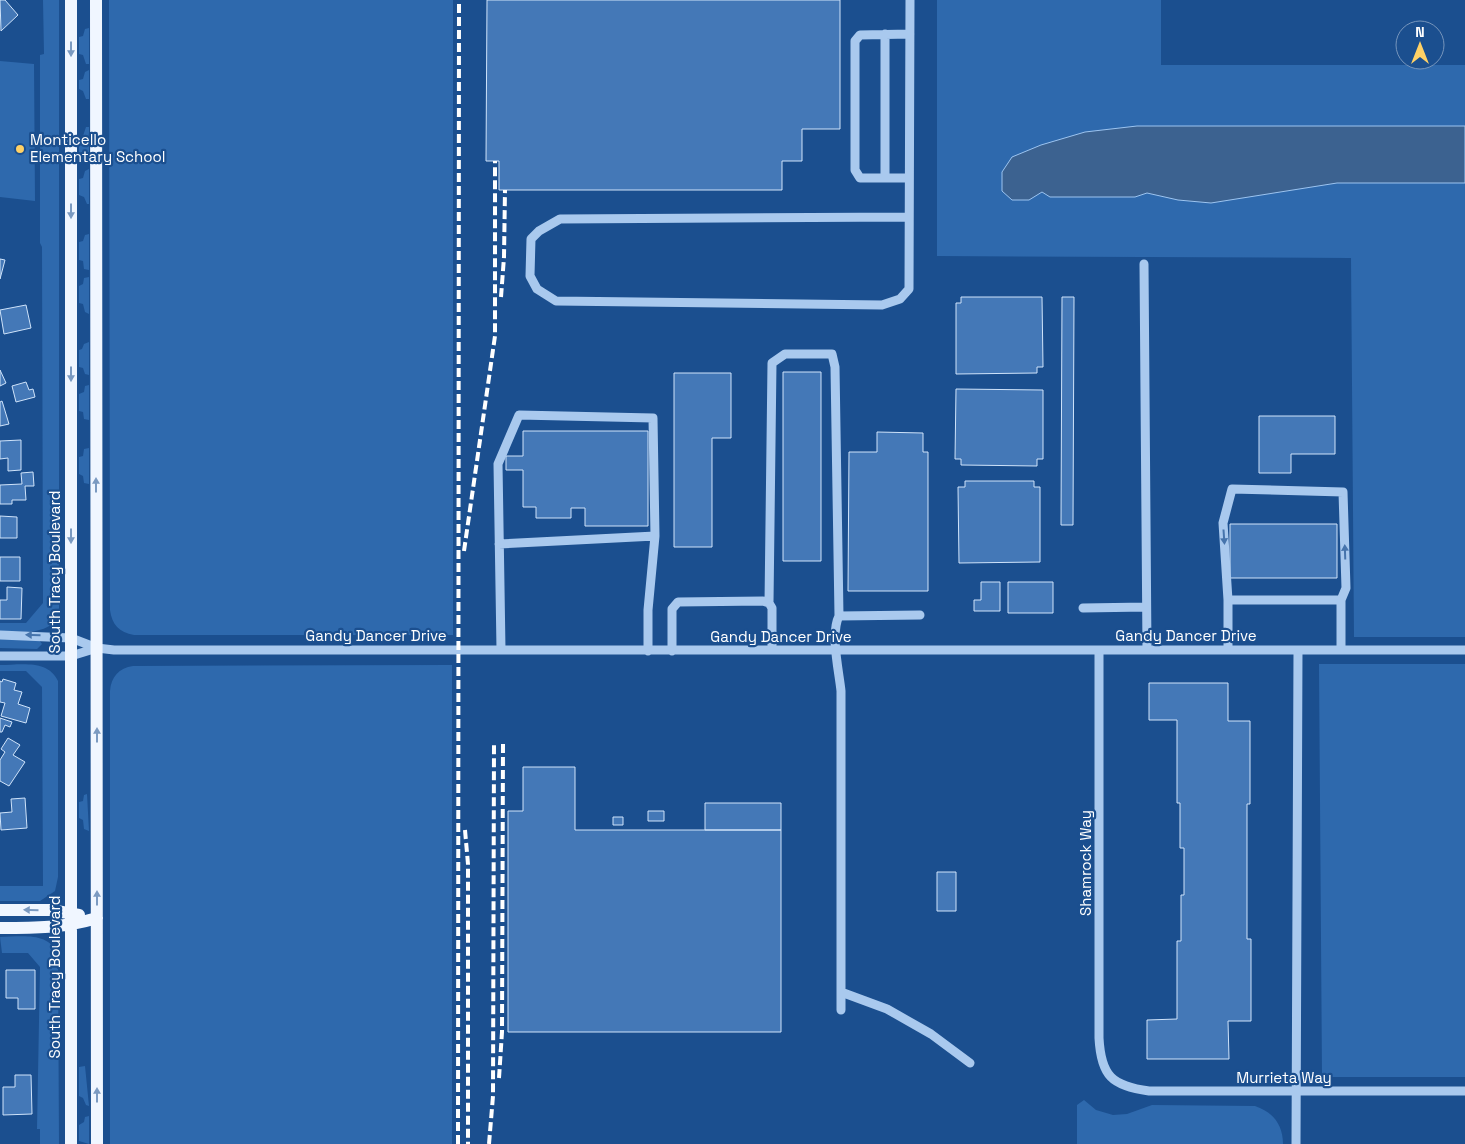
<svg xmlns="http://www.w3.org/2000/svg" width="1465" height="1144" font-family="'Space Grotesk',sans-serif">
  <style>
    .green { fill: #2e69ad }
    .water { fill: #3c6290; stroke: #9cc4f0 }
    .building { fill: #4478b7; stroke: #cfe3fa }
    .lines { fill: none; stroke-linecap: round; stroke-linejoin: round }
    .minor { stroke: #a9c9ee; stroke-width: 9 }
    .major { stroke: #f0f6ff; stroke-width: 12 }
    .rail { stroke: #fff; stroke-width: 4; stroke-dasharray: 9 4; stroke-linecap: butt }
    .oneway { fill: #7b9ac1 }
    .oneway2 { fill: #4674ac }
    .poi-dot { fill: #ffd166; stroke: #1b4f8f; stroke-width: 2 }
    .labels { text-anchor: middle; stroke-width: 4.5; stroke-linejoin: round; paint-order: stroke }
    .poi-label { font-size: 15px; fill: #fff; stroke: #1b4f8f; text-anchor: start }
    .street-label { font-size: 15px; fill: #fff; stroke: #1b4f8f }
  </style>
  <rect width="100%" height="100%" fill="#1b4f8f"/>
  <path class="green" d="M43,0h16v608c-4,30 -37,23 -59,23v-8h26l17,-20 -1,-356 -2,-4v-188l4,-1z
    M109,0h344v635h-319c-15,-3 -22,-10 -24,-25z
    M937,0h224v65h304v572h-111l-3,-379 -414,-2z
    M89,28v36h-3l-3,-9 -4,-1v-17l4,-1 2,-7z
    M0,61l34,3 1,137 -35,-4z
    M89,70v29h-3l-3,-8 -4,-2v-9l4,-1 2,-7z
    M86,127h3v36l-4,-2 -2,-6 -4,-2v-15l4,-2z
    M89,169v35h-2l-3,-7 -5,-2v-16l4,-1 2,-7z
    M89,234v36l-5,-1 -1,-8 -4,-1v-18l4,-1 2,-6z
    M89,277v37l-4,-2 -2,-8 -4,-1v-17l4,-2 1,-6z
    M89,342v33l-4,-1 -2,-6 -4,-1v-17l3,-1 2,-5z
    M89,385v35l-5,-1 -1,-7 -4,-1v-17l5,-2 1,-6z
    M89,448v36l-5,-1 -1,-7 -4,-2v-17l4,-1 1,-7z
    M0,639l39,1 3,4 -5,5 -37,-1z
    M1319,664h146v413h-143z
    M0,665c20,0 48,-6 58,16v196l-3,14 -15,10h-40v-15h43l-1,-199 -16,-16h-26z
    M452,665v479h-342v-453c1,-14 9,-23 23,-25z
    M87,794l2,37 -5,-2 -1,-9 -4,-2v-16l4,-1 1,-6z
    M0,937c21,0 49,-6 58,18l1,189h-19v-15h-3l3,-162 -12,-14h-26z
    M85,1066l4,40 -3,-1 -3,-7 -4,-2v-29z
    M1084,1100l12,10 17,5 14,-1 25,-9 103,1c18,6 28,19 28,38h-206v-39z
    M89,1116v28l-10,-3v-16l5,-3 1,-5z"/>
  <path class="water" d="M1137,126h328v57h-128l-126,20 -33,-3 -31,-7 -12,4h-85l-8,-5 -13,8h-17l-10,-9v-19l10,-15 29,-12 44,-13z"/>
  <path class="building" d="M0,0h5l13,15 -17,16z
    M487,0h353v129h-38v32h-20v29h-283v-29h-13z
    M0,259l5,1 -5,19z
    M961,297h81l1,70h-6v6l-81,1v-71h5z
    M1062,297h12l-1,228h-12z
    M26,305l5,23 -27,6 -4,-24z
    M0,370l6,13 -6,3z
    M783,372h38v189h-38z
    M674,373h57v65h-19v109h-38z
    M26,382l3,8 4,-1 2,8 -19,5 -4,-16z
    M956,389l87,1v69h-6v7l-76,-1v-6h-6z
    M2,401l7,23 -9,2v-24z
    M1259,416h76v38h-44v19h-32z
    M523,431h125v95h-63v-18h-14v10h-35v-11h-13v-37h-17v-14h17z
    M877,432l46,1v19h5v139h-80l1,-139h28z
    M21,440v30l-13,1v-13l-8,1v-18z
    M33,472l1,14h-9l1,14h-14v4h-12v-19l22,-1 -1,-11z
    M965,481h69v6h6v75l-81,1 -1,-76h7z
    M0,516l17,1v21h-17z
    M1230,524h107v54h-107z
    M0,557h20v24h-20z
    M981,582h19v29h-26v-11h7z
    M1008,582h45v31h-45z
    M7,587l15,1 -1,31h-21v-19h7z
    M3,679l13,4 -2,7 8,2 -4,12 12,4 -4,15 -25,-7 4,-13 -5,-1v-21l2,1z
    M1149,683h79v38h22v83h-3v135h4v82h-23l1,38h-82v-39l30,-1v-78h4v-46h3v-47h-4v-45h-3v-83h-28z
    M0,718l12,4 -2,5 -5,-2 -3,7h-2z
    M8,738l12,7 -7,10 12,7 -16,24 -9,-5v-21l5,-8 -4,-3z
    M523,767h52v63h206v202h-273v-221h15z
    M25,798l2,30 -26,2 -1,-17 12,-1 -1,-13z
    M705,803h76v27h-76z
    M648,811h16v10h-16z
    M613,817h10v8h-10z
    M937,872h19v39h-19z
    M6,970h29v39h-17v-11h-12z
    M15,1075h16l1,39 -29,1v-28h12z"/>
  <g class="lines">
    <path class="minor" d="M885,34v144
      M909,178h-49l-5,-8v-129l5,-6 50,-1
      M908,217l-348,2 -21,12 -8,8 -1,37 7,13 19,12 326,4 18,-6 9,-10 1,-289
      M1144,264l3,386
      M499,544l156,-8
      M1228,600h113
      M769,603l3,-240 13,-9h47l3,13 4,249
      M1083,608l63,-1
      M0,635l71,3 26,10 17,2h1351
      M501,649l-3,-185 21,-49 134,3 2,118 -7,74v41
      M1099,650v388c2,38 13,48 50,53h316
      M1228,650v-50l-5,-77 9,-34 111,3 3,96 -5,12v50
      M672,651v-42l6,-7 85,-1 6,2 3,5v42
      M0,656h71l26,-8
      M841,992l46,17 44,25 39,29
      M841,1010v-319c-2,-20 -11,-57 -2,-75l81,-1
      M1296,1144l2,-494"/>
    <path class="major" d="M71,0v1144
      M96,0l1,1144
      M0,910h51l28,5
      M0,928c34,0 64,0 97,-10"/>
    <path class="rail" d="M501,297l3,-40 1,-67
      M464,551l31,-215v-175
      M465,830l3,34v280
      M499,1078l3,-46 1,-288
      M458,1144l1,-1144
      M489,1144l4,-48 1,-352"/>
  </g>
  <defs><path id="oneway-solid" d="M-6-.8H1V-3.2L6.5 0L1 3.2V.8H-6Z" transform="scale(1.25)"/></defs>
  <g class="oneway">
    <use href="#oneway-solid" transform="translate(71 49) rotate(90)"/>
    <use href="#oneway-solid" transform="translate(71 211) rotate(90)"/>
    <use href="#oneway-solid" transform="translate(71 374) rotate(90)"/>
    <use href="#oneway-solid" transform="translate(96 485) rotate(-90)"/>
    <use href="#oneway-solid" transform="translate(71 536) rotate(90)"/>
    <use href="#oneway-solid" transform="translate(97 735) rotate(-90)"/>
    <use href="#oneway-solid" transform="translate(97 898) rotate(-90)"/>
    <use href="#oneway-solid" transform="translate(31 910) rotate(-179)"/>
    <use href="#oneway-solid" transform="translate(97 1095) rotate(-90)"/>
  </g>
  <g class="oneway2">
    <use href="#oneway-solid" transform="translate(1224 537) rotate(86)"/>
    <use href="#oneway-solid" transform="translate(1345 552) rotate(-92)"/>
    <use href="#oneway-solid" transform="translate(33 635) rotate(-179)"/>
  </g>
  <circle class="poi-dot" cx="20" cy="149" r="5"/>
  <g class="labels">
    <g class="poi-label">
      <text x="30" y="145">Monticello<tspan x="30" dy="17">Elementary School</tspan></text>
    </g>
    <g class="street-label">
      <text transform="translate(55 572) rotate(-90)" y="5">South Tracy Boulevard</text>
      <text x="376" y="641">Gandy Dancer Drive</text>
      <text x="1186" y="641">Gandy Dancer Drive</text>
      <text x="781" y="642">Gandy Dancer Drive</text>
      <text transform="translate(1086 863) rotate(-90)" y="5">Shamrock Way</text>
      <text transform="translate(55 977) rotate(-90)" y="5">South Tracy Boulevard</text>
      <text x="1284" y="1083">Murrieta Way</text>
    </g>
  </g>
  <g transform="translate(1420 45)"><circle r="24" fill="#1b4f8f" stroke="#7695bc"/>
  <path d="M0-4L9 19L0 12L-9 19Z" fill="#ffd166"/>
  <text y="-8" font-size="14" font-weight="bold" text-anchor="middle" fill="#ffffff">N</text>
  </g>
</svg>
